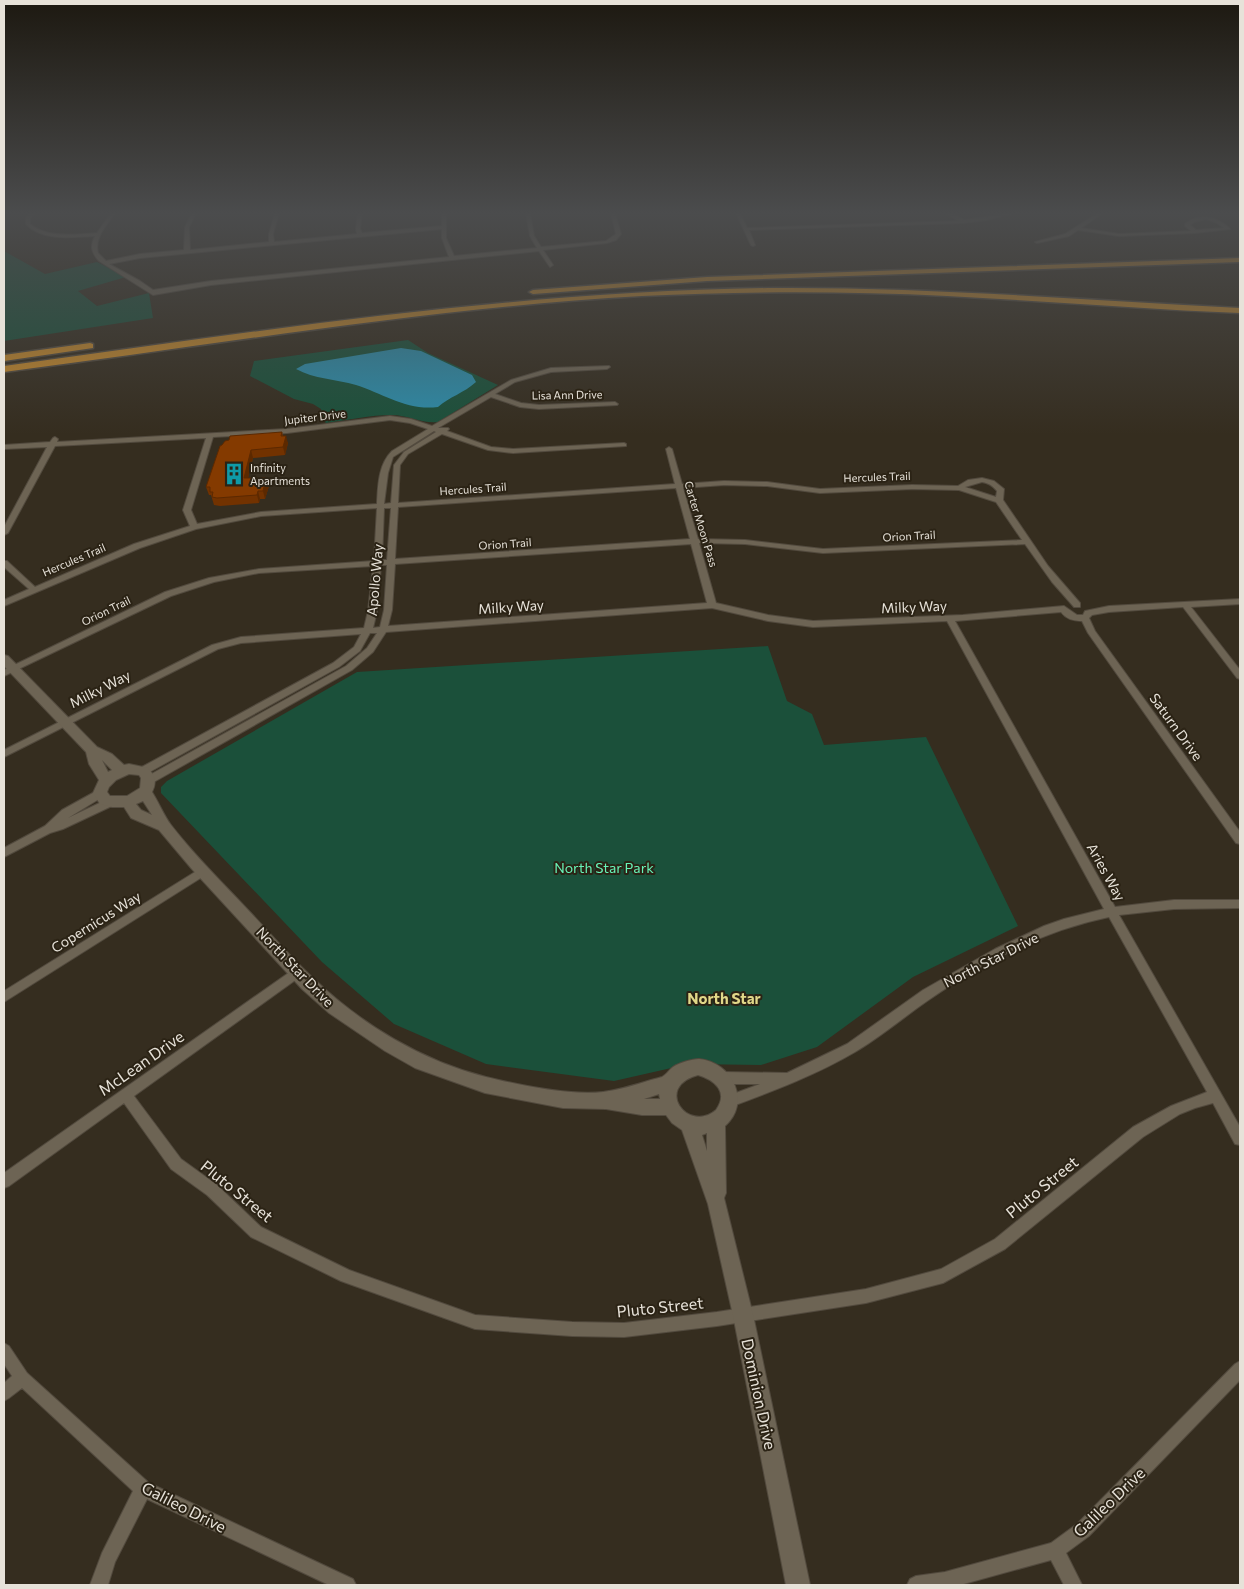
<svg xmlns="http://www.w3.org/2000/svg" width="1244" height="1589" font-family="Commissioner,sans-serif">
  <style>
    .green { fill: #1b503a }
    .water { fill: #2e8ba7 }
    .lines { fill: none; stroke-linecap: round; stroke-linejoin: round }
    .minor-casing { stroke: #524a3e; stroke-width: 2 }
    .tertiary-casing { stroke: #524a3e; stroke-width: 2 }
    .motorway-casing { stroke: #524a3e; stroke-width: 3 }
    .minor { fill: #6d6454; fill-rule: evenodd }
    .tertiary { fill: #6d6454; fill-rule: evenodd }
    .motorway { fill: #c1862b; fill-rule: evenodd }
    .wall { fill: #723200 }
    .shaded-wall { fill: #5c2900 }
    .building { fill: #843a00; stroke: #5c2900 }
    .labels { text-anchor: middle; stroke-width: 4; stroke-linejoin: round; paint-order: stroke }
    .far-street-label { font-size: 11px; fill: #e7e2d9; stroke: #2b2315 }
    .far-poi-label { font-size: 11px; fill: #e7e2d9; stroke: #2b2315; text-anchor: start }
    .street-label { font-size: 14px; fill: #e7e2d9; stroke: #2b2315 }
    .park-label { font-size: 14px; fill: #68f4b8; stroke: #2b2315 }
    .neighbourhood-label { font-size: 15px; font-weight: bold; fill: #e1d889; stroke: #2b2315 }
    .near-street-label { font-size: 16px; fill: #e7e2d9; stroke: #2b2315 }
  </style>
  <rect width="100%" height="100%" fill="#352d1f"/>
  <path class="green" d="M4,251l41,23 52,-12 29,15 -48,14 19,15 52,-13 4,25 -149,23z
    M408,340l20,13 70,32 -60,37c-15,2 -30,-7 -46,-7 -22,0 -44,5 -66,8l-2,-2 -3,-12 -8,-5 -19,-5 -44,-23 4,-15z
    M768,646l19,55 25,13 12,31 102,-8 92,189 -105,51 -96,70 -56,18 -72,-1 -75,17 -128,-17 -92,-40 -72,-62 -161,-169v-6l6,-6 190,-109z"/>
  <path class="water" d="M401,348l20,3 51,24 4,7c-12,11 -27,15 -38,25 -31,4 -54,-13 -82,-22 -20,-6 -42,-6 -60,-16l9,-5z"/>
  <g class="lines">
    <g class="minor-casing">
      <path id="minor" d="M30,213h5l-5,5v6c18,15 46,10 67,9l14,-20h4c-8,12 -21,24 -17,40l8,8 34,-7 44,-4 1,-23 7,-14h4l-7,14 1,23 79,-8v-8l6,-21h4l-6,21 1,8 83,-8 -1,-5 2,-16h4l-2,16 2,4 80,-7v-13h4v25l8,18 83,-8 -7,-12 -4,-23h4l4,23 7,11 65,-6 10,-7 -5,-21h4l6,21 -5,6 -9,3 -64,7 10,15 -3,2 -11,-16 -328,34 -58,10 -54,-34c-8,-9 -9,-15 -4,-25 -22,1 -52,6 -69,-12v-6zM442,229v9l7,19 -238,24 -58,9 -13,-9 -31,-17 31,-6z
        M736,213h4l7,15 211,-7 -12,-8h5l13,7 49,-7 -26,7 -24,3 -214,7 6,15 -2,1 -2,-1z
        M1098,213h5l-22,15 38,6 72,-3 -6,-5v-2c15,-12 33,-7 45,5l-35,4 -76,3 -41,-6 -9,6 -32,7 -2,-1 30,-8zM1206,219l11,4 7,5 -28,2 -6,-5 4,-3z
        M609,366l1,1 -3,2 -56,3 -36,10 -20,12 26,9 18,2 76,-3 3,2 -1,1 -78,4 -19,-2 -29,-10 -53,31h10l1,1 -2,2 44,16 22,2 111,-6 2,1v2l-113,7 -25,-3 -46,-16 -34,20 -8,11 -2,38 277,-19 -9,-35 3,-2 3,2 10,35 42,-3 43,1 53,7 92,-4 46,1 10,-6 14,-2 12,3 10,8 -1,11 45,66 32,37v4h-6l-22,-25 -27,-38 -202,9 -78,-9 -46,-1 17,60 52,12 45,6 150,-6 101,-9 13,9h6l2,-4 24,-5 131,-7v5l-49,3 49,63v9l-3,-1 -54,-71 -74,5 -17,3 -3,3 6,13 145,201v12l-4,-1 -148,-210 -6,-12c-8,0 -16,-2 -21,-9l-106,9 160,286 59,-7h66v8l-66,1 -55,6 121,212v18l-5,-1 -22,-41 -18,5 -15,6 -37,23 -138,112 -62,34 -77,20 -149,23 -93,11 -52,-1 -97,-7 -134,-48 -90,-44 -44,-42 -36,-26 -47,-66 -115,83 -5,2v-15l293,-206 4,1 2,4 -2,4 -167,120 47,63 36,26 44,42 88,43 126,45 97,7 52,1 93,-11 149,-23 75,-20 54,-30 138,-112 38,-21 36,-14 -98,-175c-64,13 -126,45 -179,82 -25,17 -48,37 -75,53 -39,23 -82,39 -125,55l-5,-2 -1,-4 1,-4 35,-13h-38l-4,-2 -2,-4 2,-4 4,-2 65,1 60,-29 76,-54 72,-41 49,-23 20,-7 40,-10 -157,-288 -134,6 -45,-6 -56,-13 -326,24 -13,20 -21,18 -200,113h-6l-2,-3 2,-3 200,-111 21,-18 10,-15h-7l-10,18 -21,16 -193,107h-6l-2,-3 2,-3 193,-105 21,-16 7,-13 -120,9 -23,6 -214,108v-7l208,-105 29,-8 123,-9 4,-17 5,-45 -114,7 -45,9 -43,14 -167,80v-6l161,-78 44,-14 50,-9 115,-8 3,-53 -116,8 -65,13 -56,19 -136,58v-6l25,-11 -25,-22v-6h3l28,26 99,-43 56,-18 -7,-16 23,-72 -151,8 -47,87 -4,2v-8l43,-80 -43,2v-4l46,-3 3,-4 2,-1 3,2 -1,3 230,-13 103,-13 21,3 21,7 79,-46 40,-12zM390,420l20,3 18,6 -36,22c-14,14 -14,35 -15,53l-116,8 -64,12 -6,-14 22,-73 74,-4zM434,431l2,1 -32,20 -10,13 -3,38 -7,1 4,-31 5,-16zM982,482c7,1 11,4 15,9l-1,6 -31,-10zM724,485l43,1 53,7 92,-4 47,1 37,12 26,38 -199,9 -78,-9 -47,-1 -15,-51zM676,488l14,51 -295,20 3,-52zM384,508h7l-4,52h-5zM691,544l16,59 -319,23 4,-16 3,-46zM381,565h6l-3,45 -4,17 -7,1 4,-17z
        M100,789l5,4 -1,3 -36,22 42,-20 5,4 -1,3 -51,24 -13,4 -46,24v-9l41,-22 17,-16z
        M203,867l4,1 1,3 -1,3 -203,128v-11z
        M4,1343l5,3 18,27 122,110 204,96 3,6h-27l-182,-86 -32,63 -7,23h-18l12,-32 31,-62 -111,-103 -13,10 -5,3v-18l8,-7 -8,-12z
        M1240,1361v19l-151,156 -23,17 16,32h-18l-13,-25 -91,25h-53l3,-6 6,-3 29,-4 106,-29 26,-19 158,-160z"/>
    </g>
    <g class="tertiary-casing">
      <path id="tertiary" d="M4,655l4,1 89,91 15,7 12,11 5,-1 19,4c7,8 9,14 4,24 7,11 12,24 19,33 23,30 51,57 77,85 22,23 43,48 66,69 47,45 108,82 172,98 33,8 83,19 117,15 16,-2 32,-7 48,-12 4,-1 8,-2 11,-3 4,-2 7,-7 11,-10 6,-4 19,-8 26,-8 33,3 53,43 26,67l1,67 -2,5 29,117 57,270h-24l-53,-270 -25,-111 -26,-74 -10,-7 -6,-8h-24l-36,-6 -43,-1 -78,-15 -70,-25 -30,-17 -56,-38 -27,-24 -111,-121 -32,-38 -28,-12 -7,-11h-12l-12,-3 -7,-11 6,-13 -10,-16 -3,-12 -82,-86zM102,760l10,10 -4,2zM129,774l10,1 2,3 -1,10 -13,8h-17l-3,-4 2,-5 7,-7zM143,801l9,14 -11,-5 -5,-6zM698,1075c17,5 31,17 18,35 -28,24 -63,-23 -18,-35zM659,1094l1,5h-16zM707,1133v18l-5,-16z"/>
    </g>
    <g class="motorway-casing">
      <path id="motorway" d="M1240,258v4l-533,19 -174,13 -4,-2 4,-2 174,-13z
        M773,288c156,-1 311,12 467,20v5c-97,-4 -195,-12 -293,-17 -101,-5 -203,-5 -305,0 -215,12 -426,49 -638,76v-6c256,-35 510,-75 769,-78z
        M90,343l3,1v4l-89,13v-6z"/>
    </g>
    <use href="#minor" class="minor"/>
    <use href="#tertiary" class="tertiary"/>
    <use href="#motorway" class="motorway"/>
  </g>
  <path class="wall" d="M282,432l1,4 5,7 -3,12 -32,3 -5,20h18l3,8 -4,13h-5l-1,4 -39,3 -6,-1 -3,-10h-2l-3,-8 14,-41z"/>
  <path class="shaded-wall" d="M286,436l2,7 -3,12 -2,-8z
    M251,450l2,8 -7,28 -2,-8z
    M266,478l3,8 -4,13 -2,-8z
    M258,491l2,8 -1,4 -2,-8z"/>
  <path class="building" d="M282,432l-1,4h5l-3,11 -32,3 -7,28h22l-3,13h-5l-1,4 -40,3 -5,-1 1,-5h-3v-5h-4l14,-41 2,-1 3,-4 4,-1 1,-4z"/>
  <linearGradient id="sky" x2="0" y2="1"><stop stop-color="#1d1911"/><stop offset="0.49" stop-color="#4b4c4d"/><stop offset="1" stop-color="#4b4c4d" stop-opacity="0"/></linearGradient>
  <rect width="1244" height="435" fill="url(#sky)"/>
  <defs>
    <g id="building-bare" transform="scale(1.725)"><path d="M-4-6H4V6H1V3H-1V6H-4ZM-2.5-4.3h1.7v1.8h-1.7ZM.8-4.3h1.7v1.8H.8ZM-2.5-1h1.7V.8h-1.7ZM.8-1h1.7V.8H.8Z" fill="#0f9aa8" stroke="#2b2315" stroke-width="2.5" paint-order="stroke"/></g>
  </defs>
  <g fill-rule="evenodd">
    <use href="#building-bare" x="234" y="474"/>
  </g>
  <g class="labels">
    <g class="far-street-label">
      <text transform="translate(567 395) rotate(-1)" y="4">Lisa Ann Drive</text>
      <text transform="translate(315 417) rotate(-7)" y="4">Jupiter Drive</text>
      <text transform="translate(877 477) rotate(-2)" y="4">Hercules Trail</text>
      <text transform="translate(473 489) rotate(-4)" y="4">Hercules Trail</text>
      <text transform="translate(701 524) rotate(73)" y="4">Carter Moon Pass</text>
      <text transform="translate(909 536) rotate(-3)" y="4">Orion Trail</text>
      <text transform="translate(505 544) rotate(-4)" y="4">Orion Trail</text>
      <text transform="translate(74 560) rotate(-23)" y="4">Hercules Trail</text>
      <text transform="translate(106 611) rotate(-26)" y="4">Orion Trail</text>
    </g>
    <g class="far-poi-label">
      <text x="250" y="472">Infinity<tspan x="250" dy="13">Apartments</tspan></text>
    </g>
    <g class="street-label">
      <text transform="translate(375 580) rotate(-85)" y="5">Apollo Way</text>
      <text transform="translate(511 607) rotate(-4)" y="5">Milky Way</text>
      <text transform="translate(914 607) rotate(-2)" y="5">Milky Way</text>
      <text transform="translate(100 689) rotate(-27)" y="5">Milky Way</text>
      <text transform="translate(1176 727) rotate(54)" y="5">Saturn Drive</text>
      <text transform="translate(1106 872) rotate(61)" y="5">Aries Way</text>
      <text transform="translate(96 922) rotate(-32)" y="5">Copernicus Way</text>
      <text transform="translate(991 960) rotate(-27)" y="5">North Star Drive</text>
      <text transform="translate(295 967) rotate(46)" y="5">North Star Drive</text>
    </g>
    <g class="park-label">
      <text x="604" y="873">North Star Park</text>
    </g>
    <g class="neighbourhood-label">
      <text x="724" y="1004">North Star</text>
    </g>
    <g class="near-street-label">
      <text transform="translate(141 1063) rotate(-35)" y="6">McLean Drive</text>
      <text transform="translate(1042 1187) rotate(-39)" y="6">Pluto Street</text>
      <text transform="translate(237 1191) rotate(39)" y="6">Pluto Street</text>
      <text transform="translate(660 1307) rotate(-6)" y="6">Pluto Street</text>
      <text transform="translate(759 1394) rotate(78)" y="6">Dominion Drive</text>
      <text transform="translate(1109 1502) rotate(-44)" y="6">Galileo Drive</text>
      <text transform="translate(184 1507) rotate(27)" y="6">Galileo Drive</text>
    </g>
  </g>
  <rect width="1244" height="1589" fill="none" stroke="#e7e2d9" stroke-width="10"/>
</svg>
